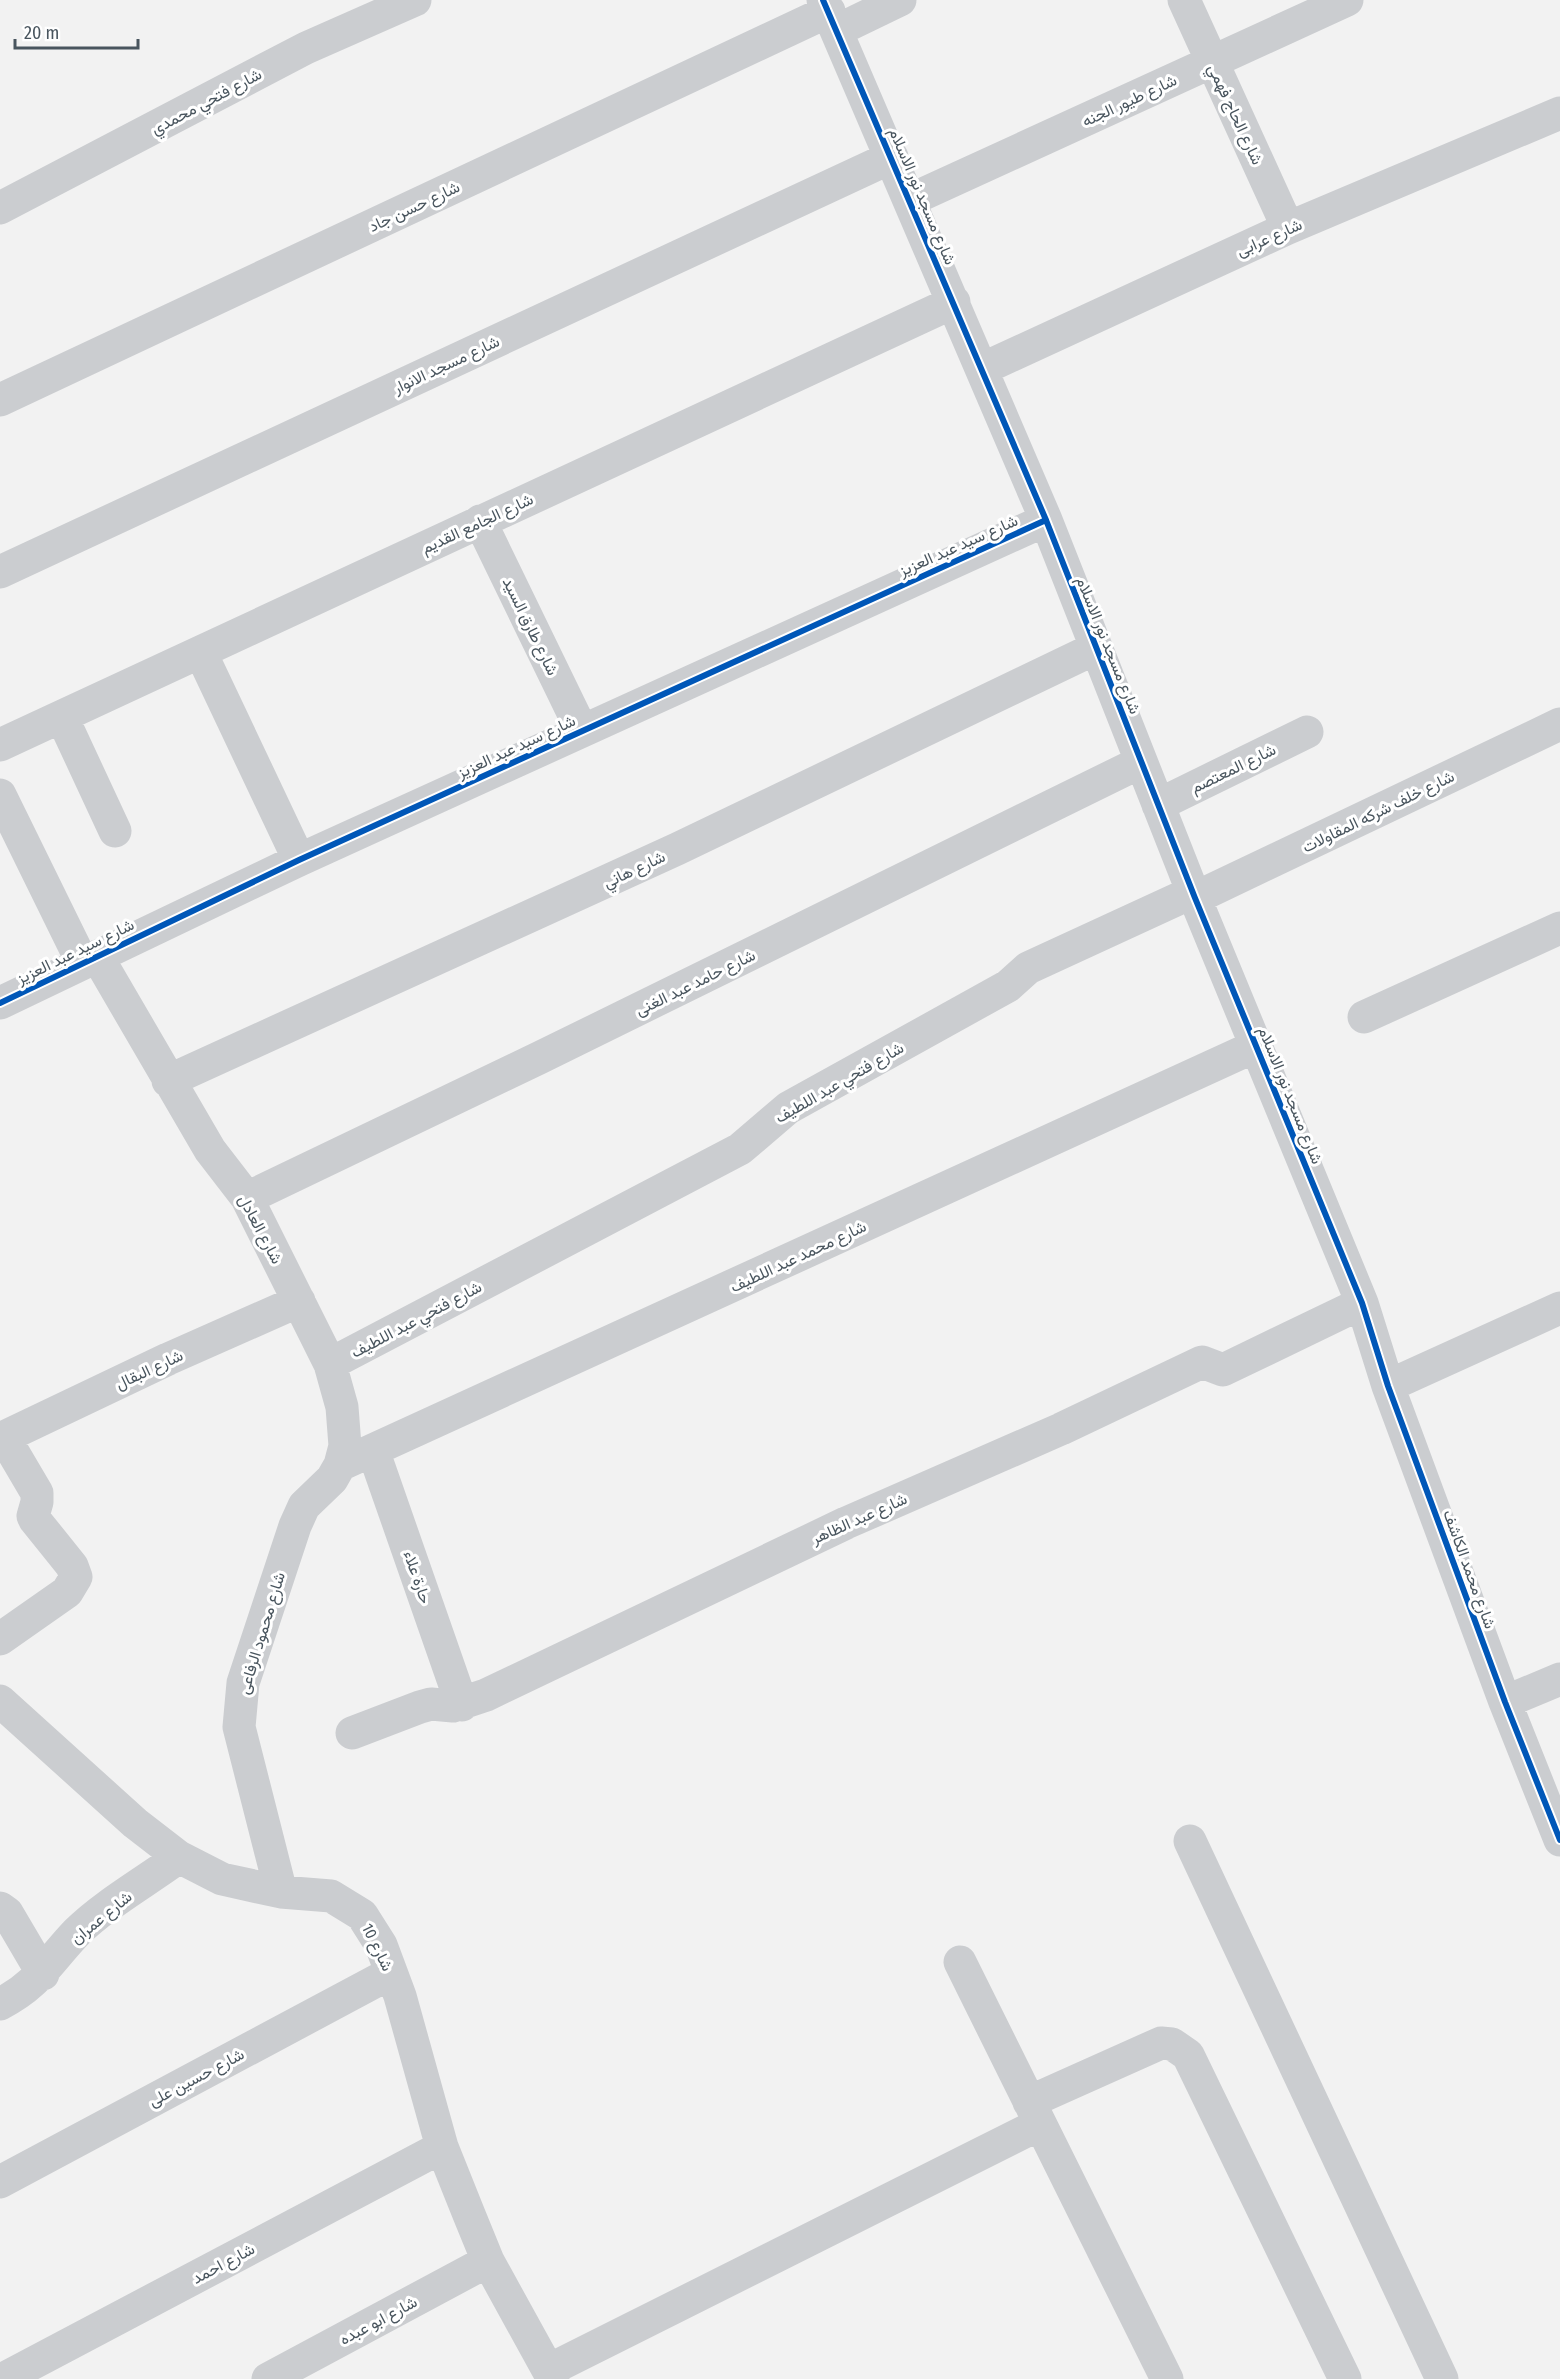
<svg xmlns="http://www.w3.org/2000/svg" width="1560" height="2379" font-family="'Fira Sans Condensed',Vazirmatn,sans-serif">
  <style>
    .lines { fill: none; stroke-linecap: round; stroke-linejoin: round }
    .street { stroke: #cbcdd0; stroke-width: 33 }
    .cycleway-casing { stroke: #fff; stroke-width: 10 }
    .cycleway { stroke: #0057b8; stroke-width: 6 }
    .labels { text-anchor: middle; stroke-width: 6; stroke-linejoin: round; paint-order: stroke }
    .street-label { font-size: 16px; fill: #49555e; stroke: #fff }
  </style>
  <rect width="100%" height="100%" fill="#f2f2f2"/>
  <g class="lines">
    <path class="street" d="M823,0l223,520 149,378 167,405 26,83 117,316 55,138
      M1184,0l104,228
      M838,30l62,-30
      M910,200l437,-200
      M0,208l306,-160 109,-48
      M982,369l306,-141 272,-115
      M0,400l829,-389
      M480,521l102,210
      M0,572l892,-415
      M201,653l98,207
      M62,717l53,114
      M0,745l954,-443
      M0,795l82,167
      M1158,805l149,-73
      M1195,898l365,-174
      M97,956l113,194 37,48 83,166 12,43 3,39 -5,19 -8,14 -28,27 -9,20 -52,157 -4,44 42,165
      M0,1003l299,-143 747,-340
      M1364,1017l196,-89
      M168,1081l509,-232 419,-201
      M247,1198l292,-140 602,-296
      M330,1364l410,-215 48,-41 220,-122 20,-18 165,-76
      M1388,1386l172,-78
      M0,1439l168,-80 131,-58
      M373,1450l89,255
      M340,1465l916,-419
      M0,1639l67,-47 9,-15 -4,-11 -37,-46 -2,-4 4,-14v-9l-33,-56
      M0,1701l135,122 44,34 43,22 59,13 50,4 31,19 19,30 19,51 42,151 26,65 20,49 65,118
      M1505,1702l55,-23
      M352,1733l68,-26 11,-3 22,2 33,-11 360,-172 215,-94 141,-67 21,8 139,-67
      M1190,1841l252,538
      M0,1908l7,5 36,61
      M960,1962l207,417
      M0,2004c39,-20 49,-43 77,-72 27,-27 71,-52 102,-75
      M1029,2102l132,-59 11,1 16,11 157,324
      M0,2182l391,-209
      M549,2370l491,-246
      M3,2379l439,-232
      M268,2379l220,-118"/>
    <g class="cycleway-casing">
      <path id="cycleway" d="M823,0l223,520 149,378 167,405 26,83 117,316 55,138
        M0,1003l299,-143 747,-340"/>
    </g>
    <use href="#cycleway" class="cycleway"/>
  </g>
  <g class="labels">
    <g class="street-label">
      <text transform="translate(1129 100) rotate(-25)" y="6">شارع طيور الجنه</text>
      <text transform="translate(206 101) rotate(-28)" y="6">شارع فتحي محمدي</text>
      <text transform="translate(1236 114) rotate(65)" y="6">شارع الحاج فهمي</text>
      <text transform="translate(923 196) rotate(67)" y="6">شارع مسجد نور الاسلام</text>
      <text transform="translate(414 206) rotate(-25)" y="6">شارع حسن جاد</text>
      <text transform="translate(1269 237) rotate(-24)" y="6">شارع عرابى</text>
      <text transform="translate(446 364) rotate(-25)" y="6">شارع مسجد الانوار</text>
      <text transform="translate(477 523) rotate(-25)" y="6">شارع الجامع القديم</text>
      <text transform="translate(958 545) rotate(-24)" y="6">شارع سيد عبد العزيز</text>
      <text transform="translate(531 626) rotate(64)" y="6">شارع طارق السيد</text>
      <text transform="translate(1109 645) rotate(68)" y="6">شارع مسجد نور الاسلام</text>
      <text transform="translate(516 746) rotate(-25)" y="6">شارع سيد عبد العزيز</text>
      <text transform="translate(1233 768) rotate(-26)" y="6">شارع المعتصم</text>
      <text transform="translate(1378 811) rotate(-26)" y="6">شارع خلف شركه المقاولات</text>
      <text transform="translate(634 869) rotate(-25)" y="6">شارع هاني</text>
      <text transform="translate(75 951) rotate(-26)" y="6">شارع سيد عبد العزيز</text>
      <text transform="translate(695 982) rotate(-26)" y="6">شارع حامد عبد الغنى</text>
      <text transform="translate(839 1082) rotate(-30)" y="6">شارع فتحي عبد اللطيف</text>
      <text transform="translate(1291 1095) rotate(68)" y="6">شارع مسجد نور الاسلام</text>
      <text transform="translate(261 1229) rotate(62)" y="6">شارع العادل</text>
      <text transform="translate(798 1256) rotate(-25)" y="6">شارع محمد عبد اللطيف</text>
      <text transform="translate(416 1319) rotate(-28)" y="6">شارع فتحي عبد اللطيف</text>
      <text transform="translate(149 1369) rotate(-25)" y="6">شارع البقال</text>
      <text transform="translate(859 1518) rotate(-24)" y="6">شارع عبد الظاهر</text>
      <text transform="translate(1470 1569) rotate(70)" y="6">شارع محمد الكاشف</text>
      <text transform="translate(418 1577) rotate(71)" y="6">حارة علاء</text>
      <text transform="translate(261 1633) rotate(-73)" y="6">شارع محمود الرفاعى</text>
      <text transform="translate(101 1917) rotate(-39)" y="6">شارع عمران</text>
      <text transform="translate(378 1947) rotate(64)" y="6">شارع 10</text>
      <text transform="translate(196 2077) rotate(-28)" y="6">شارع حسين على</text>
      <text transform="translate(223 2263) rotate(-28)" y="6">شارع احمد</text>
      <text transform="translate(378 2320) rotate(-28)" y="6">شارع ابو عبده</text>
    </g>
  </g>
  <path d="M15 39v9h123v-9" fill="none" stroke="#49555e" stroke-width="3"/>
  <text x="24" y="39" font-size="18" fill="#49555e" stroke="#ffffff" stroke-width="4.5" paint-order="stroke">20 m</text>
</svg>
